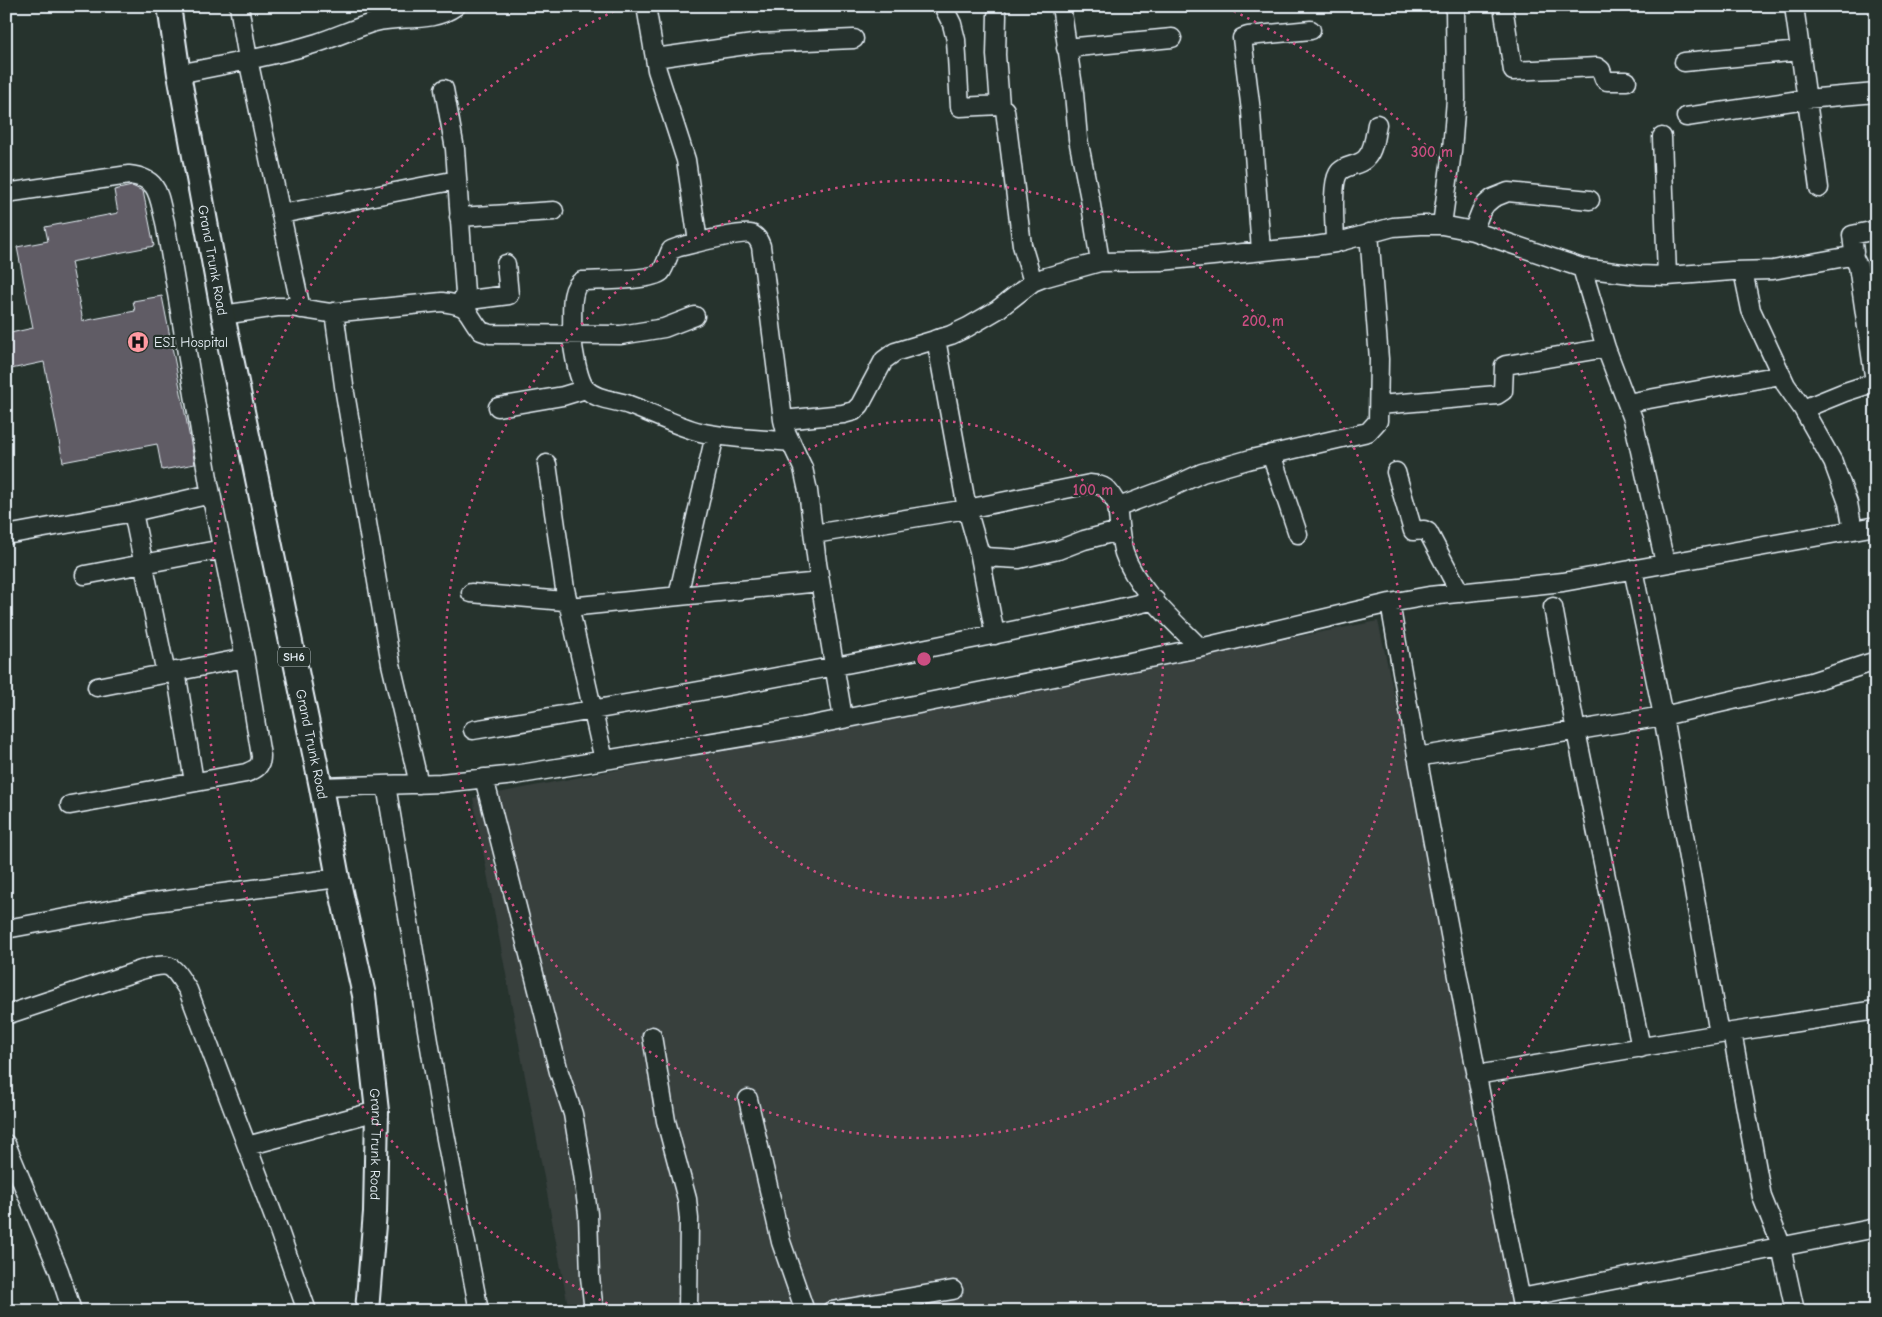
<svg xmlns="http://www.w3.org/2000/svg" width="1882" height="1317" font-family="'Comic Neue',sans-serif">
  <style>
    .built { fill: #373f3e }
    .building { fill: #605b65; stroke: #e8f1f8 }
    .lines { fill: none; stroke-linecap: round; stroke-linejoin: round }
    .minor-casing { stroke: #e8f1f8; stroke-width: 21 }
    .major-casing { stroke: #e8f1f8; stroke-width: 26 }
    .minor { stroke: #26332d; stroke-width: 18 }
    .major { stroke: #26332d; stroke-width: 22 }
    .ring { fill: none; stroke: #cc4e82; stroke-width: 2.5; stroke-dasharray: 2.5 5 }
    .labels { text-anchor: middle; stroke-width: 4.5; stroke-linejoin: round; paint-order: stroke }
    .shield { fill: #26332d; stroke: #aeb8bb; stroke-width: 1 }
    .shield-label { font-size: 12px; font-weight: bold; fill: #e8f1f8 }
    .street-label { font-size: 14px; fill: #e8f1f8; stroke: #26332d }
    .poi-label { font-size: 14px; fill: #e8f1f8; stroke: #26332d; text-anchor: start }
    .centre { fill: #cc4e82; stroke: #26332d; stroke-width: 2.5 }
    .ring-label { font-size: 15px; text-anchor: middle; font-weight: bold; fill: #cc4e82; stroke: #26332d; stroke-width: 4.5; stroke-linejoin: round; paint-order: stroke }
  </style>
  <rect width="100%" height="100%" fill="#26332d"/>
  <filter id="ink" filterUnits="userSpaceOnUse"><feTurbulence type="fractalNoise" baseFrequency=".02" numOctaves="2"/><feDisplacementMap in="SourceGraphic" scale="10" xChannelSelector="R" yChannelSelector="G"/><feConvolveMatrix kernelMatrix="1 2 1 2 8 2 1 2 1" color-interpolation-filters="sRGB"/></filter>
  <g filter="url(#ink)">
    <path class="built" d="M1378,621l151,690h-960l-96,-513z"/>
    <path class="building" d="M132,186l11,5 11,55 -83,16 12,59 52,-10 -2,-10 29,-5 33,168 -33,6 -5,-26 -94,18 -19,-100 -38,8v-36l27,-6 -16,-81 31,-6 -3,-14 73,-14 -4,-23z"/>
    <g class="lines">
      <g class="minor-casing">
        <path id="minor" d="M239,6l9,53 53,250
          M646,6l11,64 29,90 12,82
          M943,6l9,18 4,16 4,67 40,-2 5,5 17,135 11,37
          M1061,6l13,87 4,46 12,60 10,63
          M1503,6l10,65 84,-4 4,3 3,9 3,2h20
          M1794,6l25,182
          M997,15l-1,40 4,50
          M1066,48l106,-10
          M655,58l105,-15 94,-4
          M1684,62l116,-11
          M179,74c46,-10 93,-17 138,-31 19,-6 38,-15 58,-21 27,-7 56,2 81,-16
          M444,89l11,60 10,144 -5,12
          M1686,117l120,-18 70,-6
          M1662,137l5,139
          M6,193l123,-18c31,3 29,21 36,47l44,262 36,174 16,98c0,11 -5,13 -15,17l-176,32
          M281,214l176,-34
          M459,217l95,-6
          M1442,225l10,-74 4,-52 -1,-93
          M1473,231l8,-20 5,-7 7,-6 15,-6 82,8
          M1335,243c0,-15 -4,-57 3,-69 5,-10 22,-7 29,-17 7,-8 8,-23 10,-33
          M1261,251l-10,-140 -9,-73 6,-2 63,-6
          M1853,256l5,10 17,116
          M1582,268l24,80 27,71 32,144
          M1743,271l8,39 35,75 17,24 30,53 15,41 5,27
          M465,308l4,-8 40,-5 -3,-31
          M334,312l11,81 46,271 28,120
          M223,315l54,-8h14l39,6 112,-11c31,4 22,9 39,29l9,3 131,1 43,-7 31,-12
          M936,339l31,170 12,42 6,6 34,2 39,-9 26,-10 35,-9
          M1627,403l154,-28
          M1379,405l118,-10 6,-4 1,-25 2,-1 100,-17
          M498,407l65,-11 23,-7
          M1803,409l42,-17 31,-10
          M783,420l60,-6 11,-3 6,-6 24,-45 11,-8 56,-17 17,-8 29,-17 36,-28 10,-4 57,-16 61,-1 154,-15 20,-3 58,-16 28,-2h21l31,6 109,37 57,7 28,1 65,-5 41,-1 78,-14 3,-4 -2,-17 24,-5
          M791,442c-30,-3 -62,-3 -91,-10 -24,-6 -48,-19 -71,-27 -13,-5 -33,-5 -43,-16 -9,-9 -15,-50 -14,-62 1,-14 -3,-39 10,-46 16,-1 69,0 79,-9 4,-5 7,-16 10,-22l8,-3c13,-3 62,-16 72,-13 6,2 8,7 10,12l22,174 3,12 17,36 5,23 9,72 26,155
          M1271,454l27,80
          M547,464l18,125 39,171
          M1396,472l17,59 11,-1 4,2 32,61
          M1117,504c2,17 2,33 7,49 12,36 50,68 76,95
          M133,512l33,162
          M814,534l153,-25 123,-25c17,1 18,6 27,20l7,1 48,-18 30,-14 49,-14 117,-27 10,-11 1,-62 -10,-126
          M6,535l127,-23 78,-18
          M979,551l16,84
          M1633,569l30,147 56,318
          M85,575l137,-26
          M471,593l93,8 5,6 251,-25
          M678,596l37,-161
          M1390,603c41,236 86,472 133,708
          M1553,607l23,124 65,317
          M176,671l18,111
          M97,687l148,-29
          M473,730c141,-23 280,-48 420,-75 87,-18 175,-34 262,-55
          M1417,757l246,-41 148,-34 65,-21
          M484,778l75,294 14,42 10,60 5,40 2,63 4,34
          M386,785l55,328 38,198
          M321,787l120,-4 74,-8 288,-48 397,-79 190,-45 39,-7 134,-14 313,-56
          M6,929l141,-26 191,-25
          M6,1015l135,-45c31,-9 30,-6 47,20l90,238 29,83
          M1732,1032l30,165 18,45 15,69
          M652,1036l14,85 21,78 2,20 -1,92
          M1476,1075l256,-43 144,-22
          M748,1099l33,143 24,69
          M6,1144l53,127 13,40
          M247,1146l130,-35
          M1521,1298l355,-70
          M831,1311l122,-21"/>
      </g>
      <g class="major-casing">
        <g id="major">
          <path id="s1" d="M169,6l10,68 44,241 98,472 17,91 26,117 13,116 -2,101 -8,99"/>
        </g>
      </g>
      <use href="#minor" class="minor"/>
      <use href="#major" class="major"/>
    </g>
  </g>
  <g class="ring">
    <circle cx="924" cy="659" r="239"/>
    <circle cx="924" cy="659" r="479"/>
    <path d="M621 1310A718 718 0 0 1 621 8M1227 8A718 718 0 0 1 1227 1310"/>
  </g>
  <defs>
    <g id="hospital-disc" transform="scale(1.125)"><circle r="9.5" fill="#ff9aa2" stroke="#26332d"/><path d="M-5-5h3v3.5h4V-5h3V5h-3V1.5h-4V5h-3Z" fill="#111"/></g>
  </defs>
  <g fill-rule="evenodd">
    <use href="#hospital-disc" x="138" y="342"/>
  </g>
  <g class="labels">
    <rect class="shield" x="278" y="647.5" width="32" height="19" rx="4"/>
    <g class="shield-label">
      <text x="294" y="661">SH6</text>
    </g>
    <g class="street-label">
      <text dy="5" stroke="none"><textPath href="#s1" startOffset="258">Grand Trunk Road</textPath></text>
      <text dy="5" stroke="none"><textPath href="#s1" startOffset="752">Grand Trunk Road</textPath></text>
      <text dy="5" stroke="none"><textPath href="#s1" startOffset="1158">Grand Trunk Road</textPath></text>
    </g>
    <g class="poi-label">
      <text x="154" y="347">ESI Hospital</text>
    </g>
  </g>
  <circle cx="924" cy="659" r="8" class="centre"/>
  <g class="ring-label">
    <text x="1432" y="157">300 m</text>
    <text x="1263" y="326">200 m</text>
    <text x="1093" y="495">100 m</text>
  </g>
  <rect width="1882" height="1317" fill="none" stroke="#26332d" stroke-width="25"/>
  <rect x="12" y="12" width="1857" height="1292" fill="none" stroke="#e8f1f8" stroke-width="2" filter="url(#ink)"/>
</svg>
